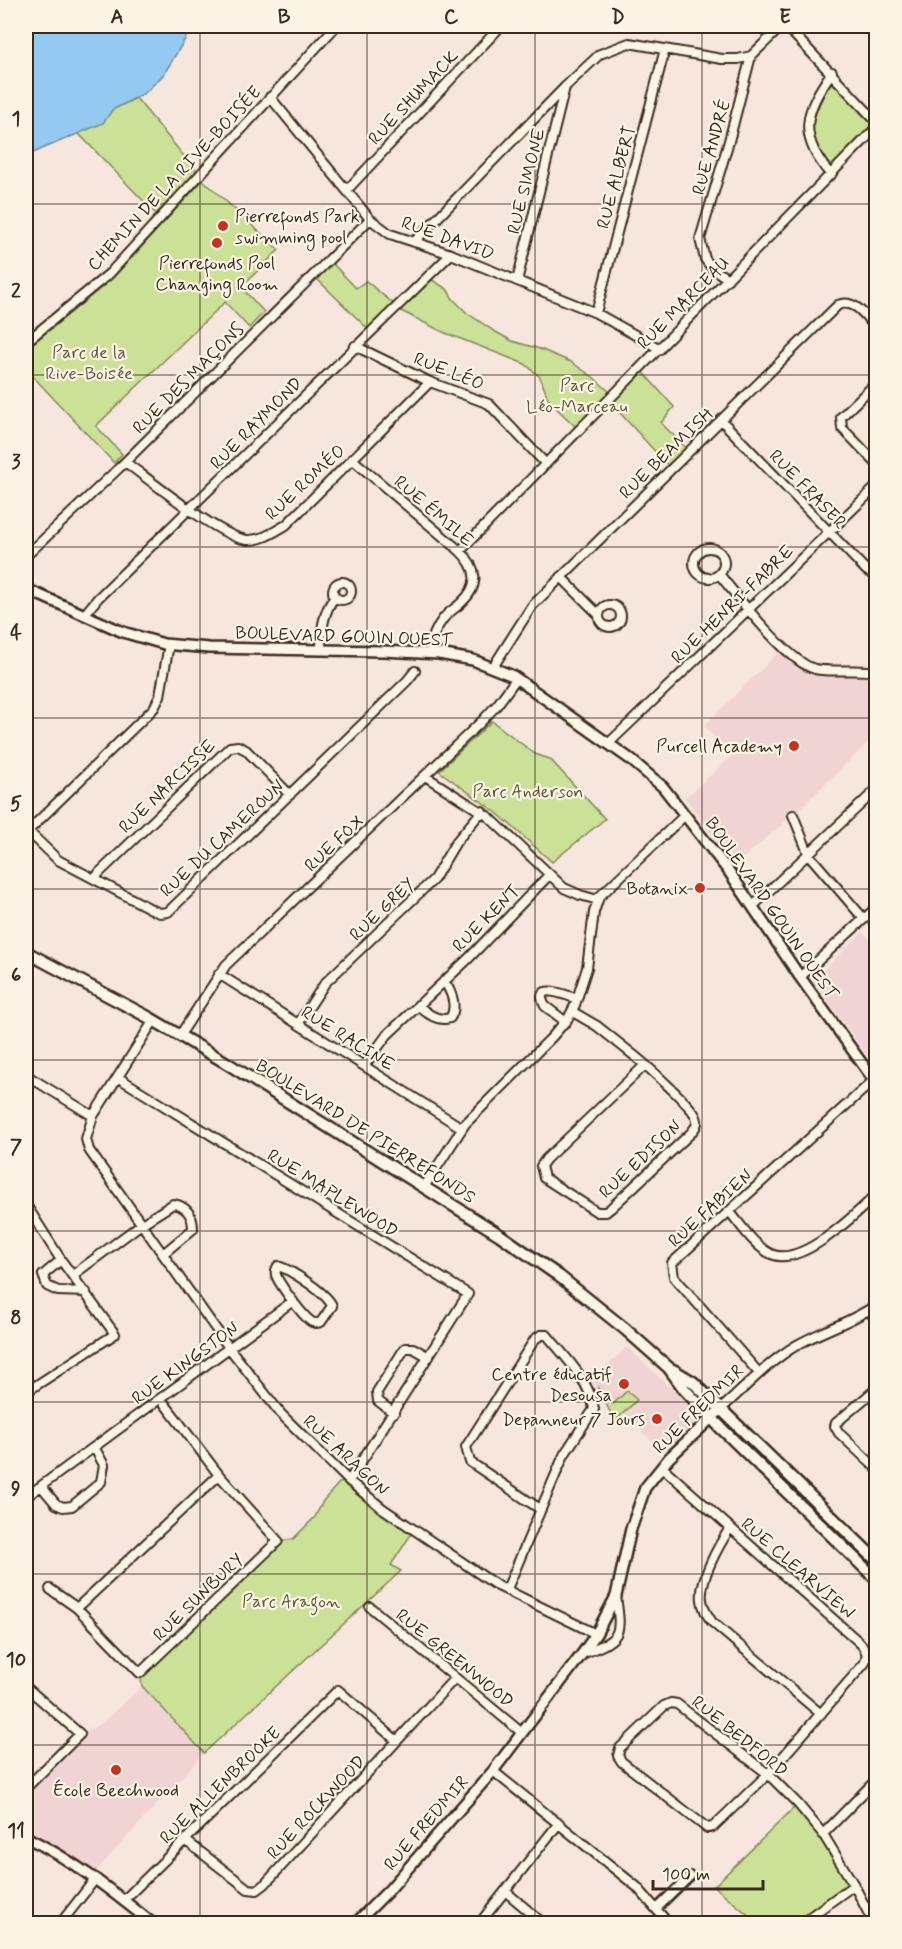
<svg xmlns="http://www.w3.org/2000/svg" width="902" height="1949" font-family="Mynerve,sans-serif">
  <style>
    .built { fill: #f0d4d4 }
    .green { fill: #cae197; stroke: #82865a; stroke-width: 1.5 }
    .water { fill: #94caf2; stroke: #708a9d; stroke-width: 1.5 }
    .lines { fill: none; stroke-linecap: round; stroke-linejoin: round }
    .minor-casing { stroke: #3b2a1e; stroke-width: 12 }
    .tertiary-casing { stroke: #3b2a1e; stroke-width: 14 }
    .secondary-casing { stroke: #3b2a1e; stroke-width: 15 }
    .minor { stroke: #fcf5e5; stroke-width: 8 }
    .tertiary { stroke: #fcf5e5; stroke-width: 9 }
    .secondary { stroke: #fcf5e5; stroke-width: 10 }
    .grid { fill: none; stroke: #3b2a1e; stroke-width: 1.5; stroke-opacity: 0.55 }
    .poi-dot { fill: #c8321e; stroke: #fcf5e5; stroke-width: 2 }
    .labels { text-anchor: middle; stroke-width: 4.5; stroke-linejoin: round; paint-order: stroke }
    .street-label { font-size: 18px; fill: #3b2a1e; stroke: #fcf5e5 }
    .poi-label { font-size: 18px; fill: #3b2a1e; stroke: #fcf5e5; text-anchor: end }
    .park-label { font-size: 18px; fill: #5f583c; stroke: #fcf5e5 }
    .neatline { fill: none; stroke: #3b2a1e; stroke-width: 2 }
    .grid-label { font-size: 20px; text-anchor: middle; font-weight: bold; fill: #3b2a1e }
  </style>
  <rect width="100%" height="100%" fill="#f7e6dd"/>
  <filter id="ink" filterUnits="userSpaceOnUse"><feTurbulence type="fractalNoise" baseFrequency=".0167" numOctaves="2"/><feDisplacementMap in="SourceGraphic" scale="12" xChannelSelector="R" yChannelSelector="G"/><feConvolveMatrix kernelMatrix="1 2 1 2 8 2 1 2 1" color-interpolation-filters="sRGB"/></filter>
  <g filter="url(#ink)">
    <path class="built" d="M784,647l31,22 61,3v63l-83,80 -57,49 -51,-66 47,-42 -28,-30z
      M863,932l13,15v121l-63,-88z
      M627,1347l67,63 -4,4 6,6 -1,4 -31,28 -41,-38 -8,7 -23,-41z
      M142,1686l62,67 -106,116 -2,9 -70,-41v-49l54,-54 23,-12z"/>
    <path class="green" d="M833,74l43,47v7l-45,47 -15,-17 -7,-45z
      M136,98l61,74 -41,42 -78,-81 25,-10 9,-13z
      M203,180l76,70 -38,37 23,25 -15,16 -24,-26 -129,124 26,28 -8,9 -88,-94v-20l86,-70z
      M331,262l25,26 10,-7 29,24 -26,25 -54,-53z
      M429,278l18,11 6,10 14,14 27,18 18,10 28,8 31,13 22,15 20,18 -35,34 -29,-28 -9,-24 -15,-13 -82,-32 -46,-23z
      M641,370l33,37 -13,16 28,28 -18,18 -61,-67z
      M492,721l43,33 15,5 55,60 -53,43 -55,-49 -58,-42z
      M597,1387l16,17 14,-13 10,9 -22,21z
      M743,1442l23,17 99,96 11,11v6z
      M349,1481l65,49 -23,35 10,6 -197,182 -62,-67 -2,-13 138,-132 15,-2 22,-22 8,-16 16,-18z
      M798,1804l56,81 -54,39 -42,-1 -44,-37z"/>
    <path class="water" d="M26,26h167l-29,48 -19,19 -33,17 -9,13 -77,33z"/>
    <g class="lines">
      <g class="minor-casing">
        <path id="minor" d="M786,26l90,95
          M270,97l100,122 20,15 61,20 145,59 64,36
          M831,175c-34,-39 -27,-63 1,-103
          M347,190l154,-164
          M414,242l151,-155 35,-33 29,-11 93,16h16l13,-3
          M728,279l-16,-11 -7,-9 -5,-20 29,-98 22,-85 31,-30
          M517,281l48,-194
          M596,313l69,-264
          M26,342l84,-69 226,-247
          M355,346l75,36 59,22 57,60
          M876,383l-35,34 1,11 34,35
          M721,420l145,150 10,6
          M352,459l108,92c18,17 20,35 1,52 -6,6 -13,9 -18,16 -8,10 -12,22 -13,34
          M125,462c25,18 95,75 122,78 14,1 27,-8 39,-15l144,-143
          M694 563a15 15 0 1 1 30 0a15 15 0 1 1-30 0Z
          M460,551l416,-423
          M26,556l93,-88 251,-249
          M719,574c18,22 70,89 96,95 20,4 42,-1 61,3
          M561,577l38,38
          M333 591a9 9 0 1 1 18 0a9 9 0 1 1-18 0Z
          M599 616a11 11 0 1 1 22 0a11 11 0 1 1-22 0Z
          M84,615l14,-17 353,-344
          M321,650c0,-19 2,-39 14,-53
          M493,667l39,-61 306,-301c17,-7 28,12 38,23
          M609,743l267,-256
          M425,776l64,41 75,71 16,7 18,5
          M793,815l16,40 55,64
          M28,831l30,29 97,51 5,2 8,-1 239,-231 8,-10
          M26,833l128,-125 6,-12 9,-52
          M95,879l4,-6 131,-126 8,-1 8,4 44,45
          M753,906l123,-116
          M219,974l243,154
          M800,977l76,-69
          M418,1005c9,9 20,17 32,13 8,-11 1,-27 -6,-37
          M573,1012l24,14 39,31c11,9 57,50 60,60 3,7 -1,11 -5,16l-80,75 -5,4h-9l-53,-34 -3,-12 5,-7 99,-94
          M154,1020l-61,96 -7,23 3,11 141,199 51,65 68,67 33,27 114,77 100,49
          M566,1022l-21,-16c-14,-26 24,-10 32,-7
          M298,1024l27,-41 109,-104 22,-37 26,-31
          M180,1035l46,-70 255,-243 16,-17 19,-26
          M364,1066l23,-31 81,-76 81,-84
          M26,1075l67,41
          M119,1078l349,216 -119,187
          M424,1187l41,-63 87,-87 17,-20 6,-12 12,-37 7,-56 5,-15 86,-82
          M26,1205l35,55 54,74 -89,58
          M729,1211c12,14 25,35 42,43 30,14 85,-40 105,-59
          M61,1260l-18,15 4,11 11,5 28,1
          M278,1266c13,4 50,28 54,40l-11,16c-4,1 -5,2 -9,0 -8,-4 -33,-38 -36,-47 -1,-5 0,-5 2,-9z
          M73,1275l67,-50 33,-21c14,2 20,12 20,25l-30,25
          M869,1310l7,10
          M759,1373l-85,-96 -2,-14 202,-183
          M876,1389l-40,34 -1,3 4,7 37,35
          M721,1409c25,-22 47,-47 76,-64 26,-15 55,-23 79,-40
          M394,1413l-16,-12 -1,-9 28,-44h8l16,9
          M662,1467l197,175c7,7 10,13 5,22l-96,110 -55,53 -6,1 -85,-66 -4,-6 2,-8 44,-42 7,-3 6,1 91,70 30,30 25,30 31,51 20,39
          M41,1486l15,18 7,3 9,-1 29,-24 3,-17 -10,-18
          M26,1497l267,-196
          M730,1528c-11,17 -31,52 -28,72 1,9 5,15 10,22l109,92
          M50,1589l27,19 63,65 138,-132 -59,-66 -58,-76
          M507,1589l57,-134 30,-46c-4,-28 -29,-52 -47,-74h-6l-6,4 -69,108 4,15 70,47
          M370,1607l151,125
          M77,1608l142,-133
          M582,1654c39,-16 40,-16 34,-58
          M26,1687l54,47 -54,54
          M493,1771l144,116 32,37
          M823,1834l53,-54
          M185,1840l63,49 9,1 8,-6 190,-206
          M505,1891l39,33
          M124,1900l214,-210 59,51
          M657,1908l33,-32
          M60,1924l36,-46
          M479,1924l80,-101
          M800,1924l54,-39"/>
      </g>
      <g class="tertiary-casing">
        <path id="tertiary" d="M26,589l97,43 41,12 45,4 174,3 56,3 34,6 40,16 117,83 33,28 67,86 70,104 76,106
          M26,1837c47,23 86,54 127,87
          M355,1924l34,-34 104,-119 89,-117 14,-20 20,-38 15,-67 14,-41 24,-30 52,-49"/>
      </g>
      <g class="secondary-casing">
        <path id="secondary" d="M26,952l122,65 77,45 275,173 59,41 66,53 44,39 16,22 37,39 154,150
          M673,1370l20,12 183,178"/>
      </g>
      <use href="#minor" class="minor"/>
      <use href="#tertiary" class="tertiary"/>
      <use href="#secondary" class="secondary"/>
    </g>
  </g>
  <path class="grid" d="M200,26v1898M367,26v1898M535,26v1898M702,26v1898M26,204h850M26,375h850M26,547h850M26,718h850M26,889h850M26,1060h850M26,1231h850M26,1402h850M26,1574h850M26,1745h850"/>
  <g class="poi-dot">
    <circle cx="223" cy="226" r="6"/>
    <circle cx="217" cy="243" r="6"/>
    <circle cx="794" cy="746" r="6"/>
    <circle cx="700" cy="888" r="6"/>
    <circle cx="624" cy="1384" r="6"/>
    <circle cx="657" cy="1419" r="6"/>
    <circle cx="116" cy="1770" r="6"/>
  </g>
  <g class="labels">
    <g class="street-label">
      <text transform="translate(413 97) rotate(-47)" y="6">RUE SHUMACK</text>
      <text transform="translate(711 147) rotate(-74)" y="6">RUE ANDRÉ</text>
      <text transform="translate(616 177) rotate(-75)" y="6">RUE ALBERT</text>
      <text transform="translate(174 178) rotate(-47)" y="6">CHEMIN DE LA RIVE-BOISÉE</text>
      <text transform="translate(526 181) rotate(-76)" y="6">RUE SIMONE</text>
      <text transform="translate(448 238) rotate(20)" y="6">RUE DAVID</text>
      <text transform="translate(683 303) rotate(-45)" y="6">RUE MARCEAU</text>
      <text transform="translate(449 371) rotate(22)" y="6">RUE LÉO</text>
      <text transform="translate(188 378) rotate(-45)" y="6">RUE DES MAÇONS</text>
      <text transform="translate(256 423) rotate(-45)" y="6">RUE RAYMOND</text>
      <text transform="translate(666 453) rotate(-44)" y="6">RUE BEAMISH</text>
      <text transform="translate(305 482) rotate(-43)" y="6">RUE ROMÉO</text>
      <text transform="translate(808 489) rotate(46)" y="6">RUE FRASER</text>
      <text transform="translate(434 511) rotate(41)" y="6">RUE ÉMILE</text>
      <text transform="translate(732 604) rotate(-44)" y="6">RUE HENRI-FABRE</text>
      <text transform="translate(344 636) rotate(2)" y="6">BOULEVARD GOUIN OUEST</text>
      <text transform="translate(167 786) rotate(-44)" y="6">RUE NARCISSE</text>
      <text transform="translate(222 838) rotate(-43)" y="6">RUE DU CAMEROUN</text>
      <text transform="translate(334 843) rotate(-43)" y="6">RUE FOX</text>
      <text transform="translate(772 908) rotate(55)" y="6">BOULEVARD GOUIN OUEST</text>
      <text transform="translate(382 909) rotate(-44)" y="6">RUE GREY</text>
      <text transform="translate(486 918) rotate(-45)" y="6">RUE KENT</text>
      <text transform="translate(348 1038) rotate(32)" y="6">RUE RACINE</text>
      <text transform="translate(366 1131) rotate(32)" y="6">BOULEVARD DE PIERREFONDS</text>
      <text transform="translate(640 1159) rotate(-43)" y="6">RUE EDISON</text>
      <text transform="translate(333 1193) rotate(32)" y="6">RUE MAPLEWOOD</text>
      <text transform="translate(710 1208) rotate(-42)" y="6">RUE FABIEN</text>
      <text transform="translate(185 1363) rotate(-36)" y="6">RUE KINGSTON</text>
      <text transform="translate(698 1409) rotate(-44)" y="6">RUE FREDMIR</text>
      <text transform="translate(346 1455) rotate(43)" y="6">RUE ARAGON</text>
      <text transform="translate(798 1568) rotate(41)" y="6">RUE CLEARVIEW</text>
      <text transform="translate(198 1597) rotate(-44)" y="6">RUE SUNBURY</text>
      <text transform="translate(455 1658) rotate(39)" y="6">RUE GREENWOOD</text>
      <text transform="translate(740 1736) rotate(39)" y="6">RUE BEDFORD</text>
      <text transform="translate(220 1785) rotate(-44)" y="6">RUE ALLENBROOKE</text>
      <text transform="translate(316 1807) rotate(-47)" y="6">RUE ROCKWOOD</text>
      <text transform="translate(426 1823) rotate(-49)" y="6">RUE FREDMIR</text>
    </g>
    <g class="poi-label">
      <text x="235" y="222" text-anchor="start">Pierrefonds Park<tspan x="235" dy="21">swimming pool</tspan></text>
      <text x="217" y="269" text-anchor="middle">Pierrefonds Pool<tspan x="217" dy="21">Changing Room</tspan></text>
      <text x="782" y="752">Purcell Academy</text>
      <text x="688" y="894">Botanix</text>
      <text x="612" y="1380">Centre éducatif<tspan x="612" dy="21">Desousa</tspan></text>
      <text x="645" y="1425">Depanneur 7 Jours</text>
      <text x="116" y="1796" text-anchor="middle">École Beechwood</text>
    </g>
    <g class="park-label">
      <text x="89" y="358">Parc de la<tspan x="89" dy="21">Rive-Boisée</tspan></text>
      <text x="577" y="391">Parc<tspan x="577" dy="21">Léo-Marceau</tspan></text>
      <text x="528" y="797">Parc Anderson</text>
      <text x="291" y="1607">Parc Aragon</text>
    </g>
  </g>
  <rect width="902" height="1949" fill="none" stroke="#fcf5e5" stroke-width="66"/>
  <path d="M653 1880v9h110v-9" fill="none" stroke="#3b2a1e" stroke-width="3"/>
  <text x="662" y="1880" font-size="18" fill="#3b2a1e" stroke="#fcf5e5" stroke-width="4.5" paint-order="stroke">100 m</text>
  <rect x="33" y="33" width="836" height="1883" class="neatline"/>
  <g class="grid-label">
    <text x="117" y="23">A</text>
    <text x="284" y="23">B</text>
    <text x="451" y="23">C</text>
    <text x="618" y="23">D</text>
    <text x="785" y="23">E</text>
    <text x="16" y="125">1</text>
    <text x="16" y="297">2</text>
    <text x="16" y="468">3</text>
    <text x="16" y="639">4</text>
    <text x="16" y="810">5</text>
    <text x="16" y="981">6</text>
    <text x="16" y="1153">7</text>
    <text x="16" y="1324">8</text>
    <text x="16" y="1495">9</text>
    <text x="16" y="1666">10</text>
    <text x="16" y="1837">11</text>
  </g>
</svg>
